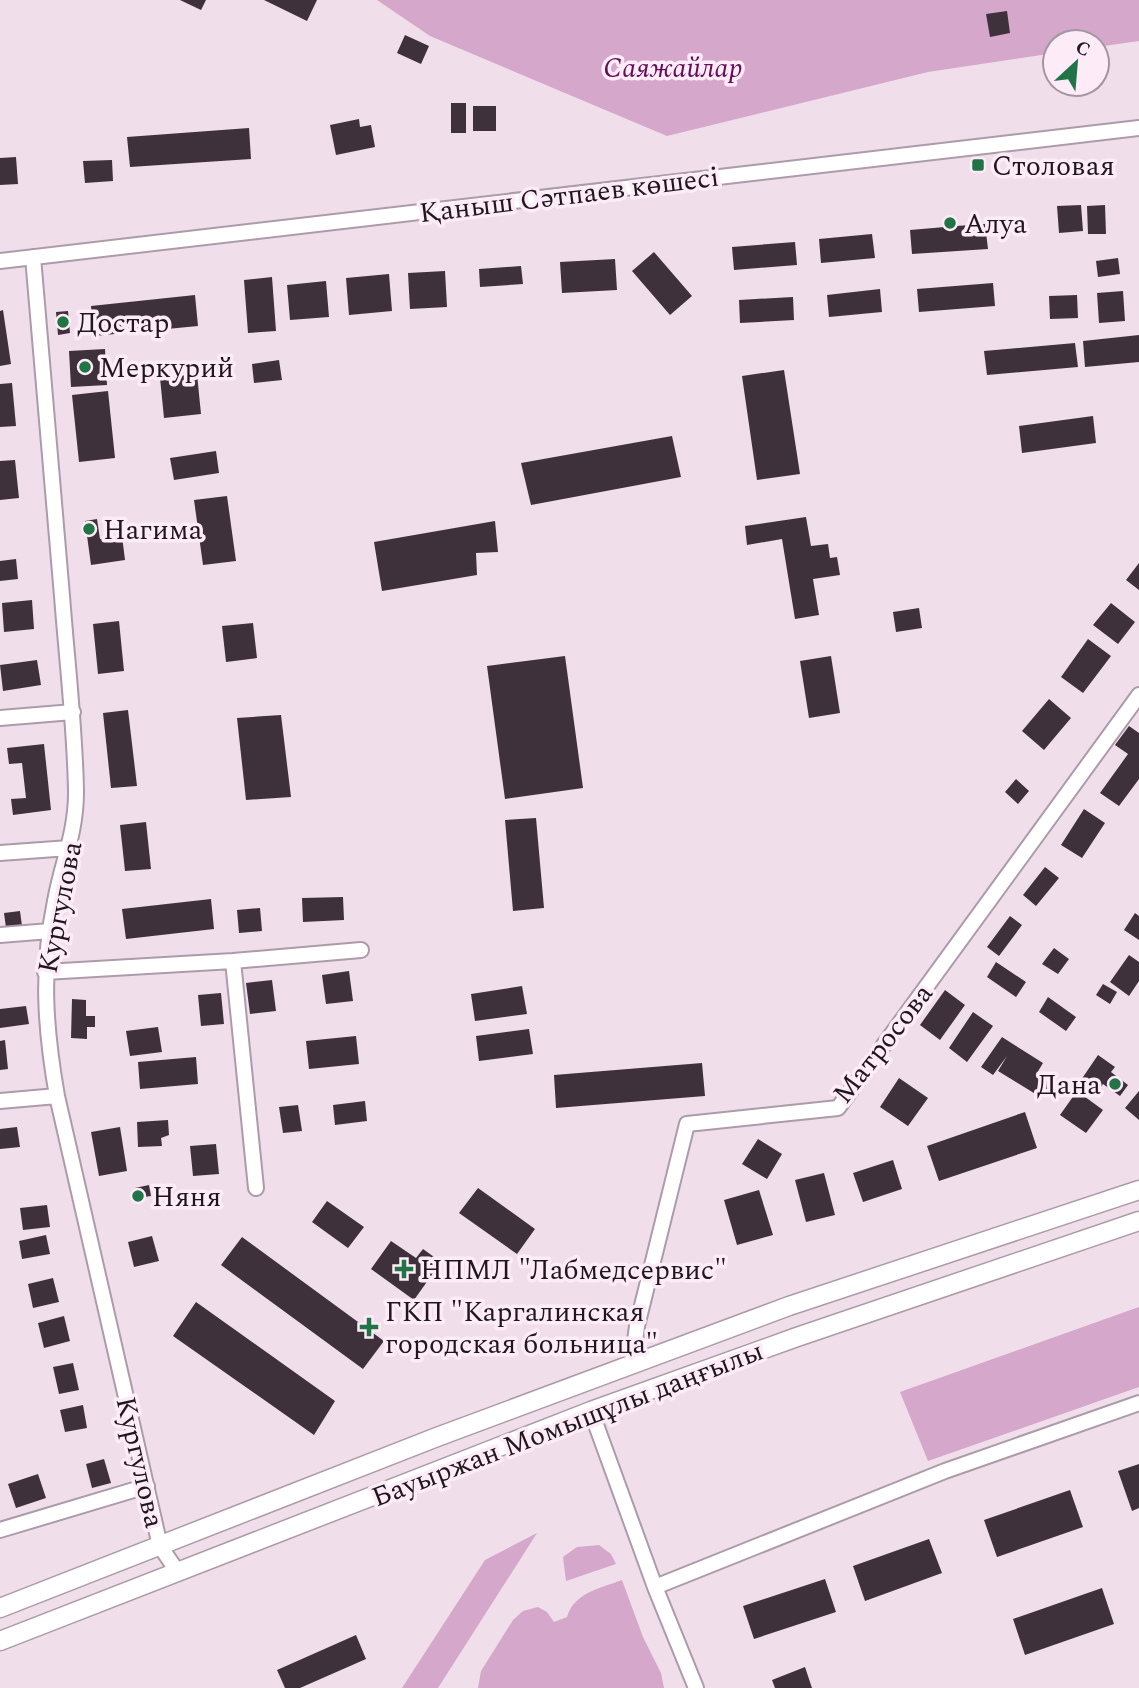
<svg xmlns="http://www.w3.org/2000/svg" width="1139" height="1688" font-family="Spectral,serif">
  <style>
    .green { fill: #d5a7ca }
    .building { fill: #3f313c }
    .lines { fill: none; stroke-linecap: round; stroke-linejoin: round }
    .minor-casing { stroke: #ac9ba8; stroke-width: 18 }
    .major-casing { stroke: #ac9ba8; stroke-width: 21 }
    .minor { stroke: #fff; stroke-width: 14 }
    .major { stroke: #fff; stroke-width: 18 }
    .poi-dot { fill: #207446; stroke: #fdebf8; stroke-width: 2.5 }
    .labels { text-anchor: middle; stroke-width: 7; stroke-linejoin: round; paint-order: stroke }
    .park-label { font-size: 28px; font-style: italic; fill: #650e58; stroke: #fdebf8 }
    .poi-label { font-size: 28px; fill: #1e171c; stroke: #fdebf8; text-anchor: start }
    .street-label { font-size: 28px; fill: #1e171c; stroke: #fdebf8 }
  </style>
  <rect width="100%" height="100%" fill="#f0deeb"/>
  <path class="green" d="M377,0h762v41l-42,6v-5h-42v11l-127,19 -261,64 -237,-100z
    M1139,1307v80l-211,74 -28,-69z
    M537,1533l-99,155h-36l83,-128z
    M599,1545l12,9 5,10 -50,17 -3,-24 14,-10z
    M622,1580l21,57 18,36 3,15h-186l3,-17 32,-51 10,-9 15,-4 9,5 7,10 13,-5c8,-25 32,-28 55,-37z"/>
  <path class="building" d="M180,0h26l-5,10z
    M264,0h53l-10,21z
    M1007,11l3,22 -20,4 -4,-23z
    M405,35l24,11 -8,18 -24,-11z
    M451,103h15v30h-15z
    M473,106h23v25h-23z
    M359,119l1,8 11,-2 4,22 -39,8 -6,-30z
    M249,128l2,31 -121,8 -3,-30z
    M16,157l2,27 -18,1v-27z
    M112,160l1,21 -28,2 -2,-22z
    M1081,205l2,26 -24,2 -2,-27z
    M1105,205l1,29h-18l-1,-28z
    M956,219v7l29,-2 3,25 -76,5 -2,-24 35,-3 -1,-7z
    M872,234l3,24 -54,5 -2,-24z
    M795,242l2,23 -63,5 -2,-23z
    M654,252l38,44 -22,19 -38,-44z
    M1118,258l2,16 -22,3 -2,-16z
    M615,259l2,31 -55,3 -2,-31z
    M521,266l2,18 -43,3 -1,-18z
    M445,271l2,36 -37,2 -2,-36z
    M389,274l3,37 -43,4 -3,-37z
    M272,277l4,54 -28,2 -4,-53z
    M326,281l3,36 -39,3 -3,-35z
    M993,283l2,23 -76,6 -2,-23z
    M880,289l2,23 -53,5 -2,-22z
    M1123,291l2,30 -26,2 -2,-30z
    M195,295l3,31 -104,10 -3,-30z
    M1077,295l1,23 -28,1 -1,-23z
    M793,297l1,23 -54,3 -1,-23z
    M3,310l8,54 -11,2v-55z
    M68,311l2,22 -12,2 -2,-23z
    M1139,335v27l-54,5 -2,-26z
    M1075,343l3,24 -91,8 -3,-24z
    M105,349l2,36 -36,2 -2,-36z
    M279,360l3,20 -28,3 -2,-19z
    M784,370l16,104 -43,6 -15,-104z
    M197,374l4,40 -37,4 -4,-40z
    M12,383l4,43 -16,1v-43z
    M108,391l7,67 -36,4 -7,-67z
    M1093,416l3,27 -74,10 -3,-27z
    M672,436l9,41 -150,28 -10,-42z
    M216,451l3,22 -45,7 -4,-22z
    M15,460l4,38 -19,2v-39z
    M227,496l9,65 -33,4 -9,-65z
    M806,517l5,29 17,-2 2,14 7,-1 3,18 -27,4 6,36 -24,4 -13,-80 -35,6 -2,-19z
    M97,519l3,20 22,-3 3,24 -34,5 -6,-44z
    M495,521l3,31 -22,1 1,22 -95,16 -8,-49z
    M16,559l2,20 -18,2v-20z
    M1139,563v27l-13,-10z
    M32,600l2,29 -30,3 -2,-29z
    M1111,603l24,19 -17,22 -25,-19z
    M919,608l3,20 -26,4 -3,-20z
    M119,621l5,50 -26,3 -5,-50z
    M253,623l4,35 -31,4 -4,-36z
    M1088,639l23,17 -28,37 -22,-16z
    M565,656l18,132 -78,11 -18,-133z
    M831,656l9,57 -31,5 -9,-57z
    M37,660l4,25 -38,6 -3,-26z
    M1049,699l22,19 -27,32 -22,-19z
    M128,710l9,76 -26,2 -8,-75z
    M281,715l10,82 -45,3 -9,-82z
    M1129,726l10,7v46l-20,27 -19,-13 28,-39 -13,-9z
    M44,744l7,66 -38,5 -2,-16 15,-1 -4,-35 -13,1 -2,-16z
    M1016,779l13,12 -11,13 -13,-12z
    M1084,809l21,14 -23,35 -21,-13z
    M536,818l8,90 -31,3 -8,-91z
    M146,822l5,47 -26,2 -5,-46z
    M1045,867l14,11 -23,28 -13,-11z
    M343,897l1,23 -41,2 -1,-24z
    M211,899l3,30 -88,10 -4,-30z
    M260,908l2,23 -23,2 -2,-23z
    M20,911l2,15 -16,2 -2,-15z
    M1135,913l4,3v24l-15,-10z
    M1010,916l12,9 -23,31 -12,-9z
    M1054,948l15,11 -11,15 -16,-10z
    M1129,955l10,7v19l-10,15 -19,-14z
    M996,962l30,20 -10,15 -29,-20z
    M349,971l4,30 -27,3 -4,-29z
    M272,980l4,31 -26,3 -4,-31z
    M1103,984l14,8 -7,12 -14,-9z
    M522,986l5,28 -52,7 -4,-27z
    M945,990l20,15 -25,35 -20,-15z
    M221,993l3,31 -23,2 -3,-31z
    M1048,997l28,20 -10,14 -27,-19z
    M72,999l14,1v16h9v11h-8v12l-16,-1z
    M26,1006l3,18 -29,4v-19z
    M973,1012l20,14 -26,36 -18,-14z
    M158,1027l4,25 -32,4 -4,-25z
    M529,1029l4,25 -54,7 -3,-25z
    M356,1036l3,28 -50,5 -3,-28z
    M1002,1037l41,26 -6,10 14,9 -9,16 -44,-27 9,-15 -14,19 -12,-8z
    M5,1040l3,29 -8,1v-29z
    M1098,1055l17,12 -4,5 17,13 -8,11 -17,-12 -5,7 -17,-11z
    M196,1057l2,27 -58,5 -2,-27z
    M702,1063l3,33 -149,12 -2,-33z
    M899,1078l29,20 -20,28 -28,-19z
    M1077,1091l26,19 -17,23 -26,-18z
    M1139,1091v29l-14,-12z
    M365,1101l2,20 -32,4 -2,-20z
    M298,1105l4,26 -19,2 -4,-26z
    M1025,1112l12,36 -98,33 -12,-35z
    M168,1120l1,15 -8,3 1,8 -24,1 -1,-25z
    M17,1127l3,20 -20,2v-20z
    M120,1127l7,44 -28,5 -8,-44z
    M758,1139l24,15 -15,25 -25,-15z
    M216,1144l3,30 -26,2 -3,-30z
    M893,1160l9,29 -39,13 -10,-29z
    M824,1173l11,42 -29,7 -11,-42z
    M149,1185l2,11 -14,2 -2,-10z
    M478,1188l57,41 -18,25 -58,-41z
    M759,1190l14,45 -36,10 -13,-45z
    M327,1201l37,26 -16,21 -36,-26z
    M47,1205l3,22 -27,3 -3,-22z
    M46,1235l4,19 -28,5 -3,-18z
    M152,1236l7,25 -25,6 -6,-25z
    M242,1237l142,104 -21,28 -142,-104z
    M391,1241l25,17 7,-9 18,13 -27,38 -43,-31z
    M53,1278l6,24 -26,6 -5,-24z
    M196,1302l139,99 -21,34 -141,-99z
    M64,1316l6,25 -26,7 -6,-25z
    M73,1363l6,27 -20,4 -6,-27z
    M83,1405l4,23 -22,4 -5,-22z
    M104,1459l7,24 -19,5 -6,-24z
    M1139,1464v44l-7,3 -14,-40z
    M38,1474l8,24 -30,10 -8,-24z
    M1070,1490l13,37 -86,30 -13,-37z
    M929,1539l13,34 -77,28 -12,-35z
    M825,1579l11,33 -82,27 -11,-33z
    M1102,1588l12,36 -89,31 -12,-36z
    M356,1635l10,24 -66,29h-15l-8,-18z
    M805,1667l7,21h-37l-3,-8z"/>
  <g class="lines">
    <g class="minor-casing">
      <path id="minor" d="M33,257c10,113 19,226 29,339 5,66 13,131 14,196 0,42 -14,70 -21,109 -14,69 -10,127 2,195l103,450 17,25
        M0,261l1139,-133
        M0,718l73,-6
        M0,853l69,-5
        M0,935l50,-4
        M233,961l23,227
        M45,972l188,-11 128,-11
        M0,1101l57,-5
        M632,1364l5,-38 50,-202 151,-16 301,-413
        M591,1411l64,176 41,101
        M0,1530l147,-44
        M655,1587l290,-116 194,-68"/>
    </g>
    <g class="major-casing">
      <path id="major" d="M0,1608l437,-171 352,-131 350,-116
        M0,1641l591,-230 206,-74 342,-116"/>
    </g>
    <use href="#minor" class="minor"/>
    <use href="#major" class="major"/>
  </g>
  <g class="poi-dot">
    <rect x="971" y="158" width="14" height="14" rx="3.5"/>
    <circle cx="950" cy="223" r="7"/>
    <circle cx="63" cy="322" r="7"/>
    <circle cx="85" cy="367" r="7"/>
    <circle cx="89" cy="529" r="7"/>
    <circle cx="1115" cy="1084" r="7"/>
    <circle cx="138" cy="1196" r="7"/>
    <path d="M400.5 1258.5h7v7h7v7h-7v7h-7v-7h-7v-7h7z"/>
    <path d="M365.5 1316.5h7v7h7v7h-7v7h-7v-7h-7v-7h7z"/>
  </g>
  <g class="labels">
    <g class="park-label">
      <text x="673" y="77">Саяжайлар</text>
    </g>
    <g class="poi-label">
      <text x="992" y="175">Столовая</text>
      <text x="964" y="233">Алуа</text>
      <text x="77" y="332">Достар</text>
      <text x="99" y="377">Меркурий</text>
      <text x="103" y="539">Нагима</text>
      <text x="1101" y="1094" text-anchor="end">Дана</text>
      <text x="152" y="1206">Няня</text>
      <text x="420" y="1279">НПМЛ "Лабмедсервис"</text>
      <text x="385" y="1321">ГКП "Каргалинская<tspan x="385" dy="32">городская больница"</tspan></text>
    </g>
    <g class="street-label">
      <text transform="translate(569 194) rotate(-7)" y="10">Қаныш Сәтпаев көшесі</text>
      <text transform="translate(59 907) rotate(-79)" y="10">Кургулова</text>
      <text transform="translate(882 1043) rotate(-52)" y="10">Матросова</text>
      <text transform="translate(567 1423) rotate(-21)" y="10">Бауыржан Момышұлы даңғылы</text>
      <text transform="translate(141 1462) rotate(77)" y="10">Кургулова</text>
    </g>
  </g>
  <g transform="translate(1076 63) rotate(26)"><circle r="33" fill="#fdebf8" stroke="#a496a0" stroke-width="2"/>
  <path d="M0-5L12 26L0 18L-12 26Z" fill="#207446"/>
  <text y="-10" font-size="19" font-weight="bold" text-anchor="middle" fill="#1e171c">С</text>
  </g>
</svg>
